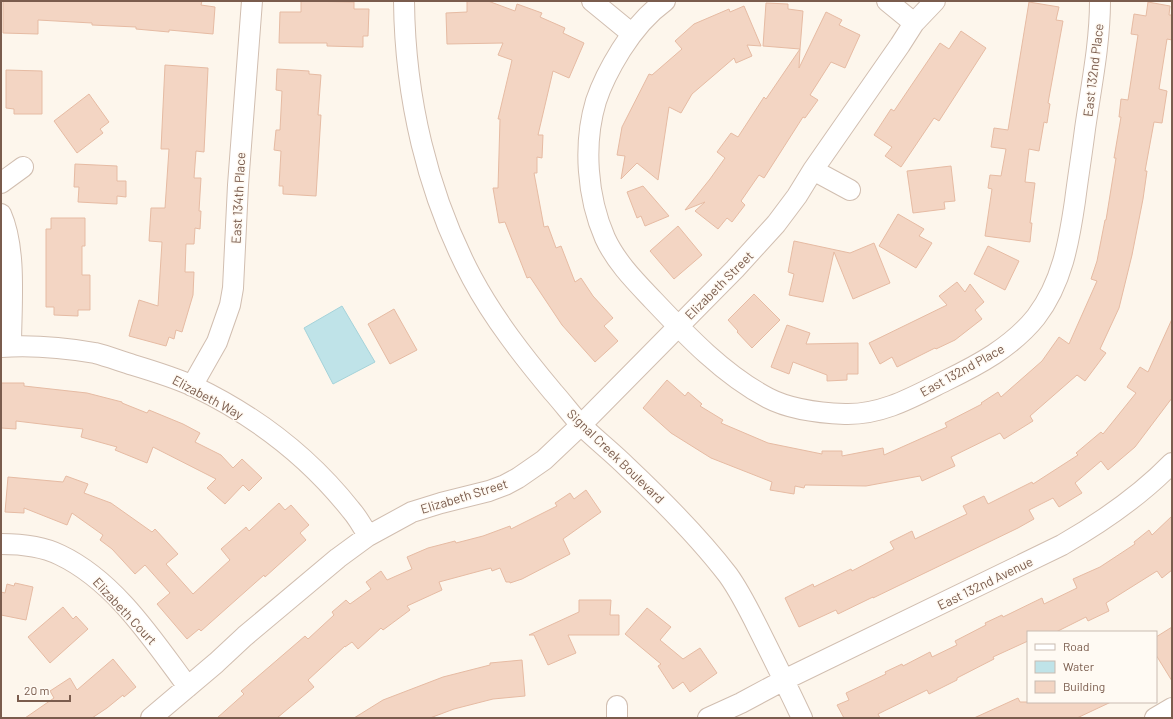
<svg xmlns="http://www.w3.org/2000/svg" width="1173" height="719" font-family="Barlow,sans-serif">
  <style>
    .water { fill: #bfe3e8; stroke: #a5d3da }
    .building { fill: #f3d5c3; stroke: #e6bba3 }
    .lines { fill: none; stroke-linecap: round; stroke-linejoin: round }
    .street-casing { stroke: #d1beb0; stroke-width: 22 }
    .street { stroke: #fff; stroke-width: 20 }
    .labels { text-anchor: middle; stroke-width: 3; stroke-linejoin: round; paint-order: stroke }
    .street-label { font-size: 13px; fill: #7a5c4d; stroke: #fffaf3 }
  </style>
  <rect width="100%" height="100%" fill="#fdf6ec"/>
  <path class="water" d="M342,306l33,56 -42,22 -29,-56z"/>
  <path class="building" d="M3,1h199l-1,4 14,2 -2,27 -44,-4v2l-33,-3v-2l-44,-2v-2l-54,-3v14l-35,-1z
    M301,1l53,1v7h15l-1,27h-5v11l-36,-1v-3h-48l1,-31h21z
    M467,1h21l27,10 2,-7 25,9 -2,4 25,11 -2,5 21,10 -15,35 -16,-7 -15,64h5l-1,23 -5,-1v16h-3l10,54 4,-1 8,22 5,-2 14,36 6,-4 12,18 20,22 -9,8 14,15 -23,21 -33,-37 -32,-48 -3,1 -22,-56 -6,1 -6,-35h5l2,-69h-2l14,-59 -14,-5 5,-12 -56,1 -1,-31 21,-1z
    M1029,2l30,5 -3,13 7,1 -15,82 2,1 -3,19 -3,-1 -5,29 -10,-2 -4,33 10,1 -5,40h2l-2,19 -45,-6 7,-47 -4,-1 2,-13 11,1 5,-27 -15,-2 3,-19 14,2z
    M1148,2l22,4 -1,9h3v25l-5,-1 -8,50 8,2 -5,32 -8,-1 -9,49h2l-4,28 -11,56 -13,53 -19,41 6,4 -21,28 -8,-6 -47,41 3,5 -29,18 -4,-6 -49,24 4,9 -33,15 -2,-5 -54,10 -61,-1 -1,3 -9,-2 -1,8 -24,-4 2,-8 -61,-24 -40,-25 -28,-25 24,-28 18,16 3,-4 14,12 -2,2 23,14 -2,3 47,20 54,11v-3h20v5l41,-8 1,7 63,-28 -2,-4 37,-19 -1,-1 17,-11 3,5 41,-36 17,-24 10,7 28,-63 -6,-2 6,-18 8,-41h1l10,-62h-2l7,-41h-2l2,-18 7,1 10,-65 -7,-1 3,-20 12,2z
    M766,3l22,1v5l15,2 -3,38 -37,-3z
    M744,6l17,40 -14,-1 5,11 -16,7 -2,-5 -42,36 -11,19 -12,-6 -11,73 -21,-17 -16,16 4,-23 -8,-1 5,-28 27,-53 3,1 30,-26 -7,-8 19,-17 35,-15 1,3z
    M826,12l16,8 -3,5 21,10 -15,33 -14,-6 -21,33 8,5 -13,18 -2,-1 -39,61 -5,-3 -18,26 4,4 -13,17 -5,-4 -9,11 -23,-18 10,-9 -20,8 25,-31 15,-21 -8,-6 14,-19 7,4 26,-40 2,2 34,-50 -1,19z
    M961,31l25,17 -47,73 -5,-3 -33,49 -16,-11 7,-9 -18,-12 17,-26 3,2 46,-68 9,6z
    M165,65l43,3 -4,84 -8,-1 -2,27h7l-2,33h2l-1,18 -5,-1 -1,16h-8l-1,28h9l-1,23 -11,37 -6,-2 -2,9 -5,-2 -3,9 -37,-10 10,-36 19,6 4,-64 -13,-1 2,-33h14l4,-59h-8z
    M277,69l32,2v3l12,1 -3,40h3l-5,81 -33,-2v-8h-4l2,-35 -7,-1 2,-20h4l2,-39 -6,-1z
    M6,70l36,1v43h-28v-5l-8,-1z
    M89,94l20,28 -9,7 3,4 -26,20 -23,-32z
    M75,164l42,2v15h9v16l-9,-1v8l-39,-2 1,-15h-5z
    M951,166l4,35 -11,1 1,7 -32,4 -6,-42z
    M643,186l26,30 -24,10 -4,-10 -4,2 -10,-26z
    M898,214l26,15 -5,7 13,7 -16,25 -37,-22z
    M51,218h34v28h-3v29h8v35h-12v6l-24,-1v-8h-8v-78h5z
    M678,226l24,29 -28,24 -24,-28z
    M794,241l56,12 24,-10 16,40 -37,16 -19,-47 -11,50 -34,-7 5,-21 -6,-2z
    M988,246l31,15 -14,29 -31,-16z
    M957,282l8,10 5,-8 14,18 -9,8 7,9 -27,21 -19,9 -1,-1 -38,19 -5,-10 -12,7 -11,-21 78,-38 -8,-9z
    M754,294l26,26 -28,28 -15,-16 1,-1 -10,-11z
    M394,309l23,41 -27,14 -22,-40z
    M1172,319v79l-37,49 -27,23 -7,-9 -26,22 7,10 -23,14 -6,-9 -24,12 5,9 -16,9 -145,70v-1l-35,17 -2,-4 -37,17 -14,-29 28,-14 1,3 37,-18 1,2 42,-22 -4,-7 22,-11 3,8 52,-25 -4,-8 21,-10 4,8 44,-22 1,2 45,-29 -2,-2 25,-21 2,2 33,-41 -9,-6 13,-20 8,5z
    M787,325l23,8 -4,11 52,-1v31h-11v6l-20,1v-6l-34,-13 -4,12 -18,-7z
    M1,383h23v3l63,7 35,9v1l25,10 2,-3 34,14 17,9 -5,9 26,13 12,13 9,-9 20,19 -13,13 -6,-6 -18,19 -18,-16 9,-9 -63,-32 -6,16 -32,-13 2,-3 -36,-10 2,-8 -67,-8v8l-15,-1z
    M66,476l22,8 -4,9 27,10 41,29 3,-3 23,25 -12,10 27,30 37,-34 -9,-11 25,-22 3,4 30,-28 6,7 6,-5 18,20 -9,8 6,7 -41,37 -1,-2 -63,56 -2,-2 -12,10 -30,-35 13,-11 -25,-28 -10,9 -23,-25 -12,-9 3,-5 -31,-22 -5,12 -43,-17v5l-19,-1 3,-35 55,5z
    M586,490l15,22 -38,27 7,15 -48,25 -12,4v-1h-4l-6,-14 -8,3 -1,-3 -52,14 3,8 -35,16 3,4 -27,20 -2,-2 -23,21 -6,-7 -7,5v-1l-37,34 6,7 -37,31h-60l27,-24 -3,-3 64,-55 3,3 26,-24 -2,-3 14,-12 4,4 21,-15 -5,-7 15,-11 6,9 25,-11 -5,-12 21,-9 27,-7 1,2 27,-7 27,-10 1,3 46,-23 -2,-3 15,-10 4,6z
    M1172,516v54l-10,8 -5,-7 -51,32 3,8 -21,10 -2,-4 -30,15h-28v9l-35,16 1,2 -37,19v2l-28,14 -2,-4 -49,24 2,4h-36l-7,-13 12,-5 -3,-7 40,-19 -1,-2 17,-8 1,2 27,-14 2,5 25,-12 -2,-4 31,-16 -1,-2 17,-8 1,2 39,-19 2,6 33,-16 -4,-9 27,-12 35,-23 -1,-2 15,-12 3,5z
    M15,583l18,4 -7,33 -25,-5v-23l4,1 2,-9 7,2z
    M579,600h32l-1,15h9v20h-51l8,18 -28,12 -14,-30h-5l50,-23z
    M63,607l10,12 3,-3 12,13 -38,34 -22,-26z
    M647,608l24,19 -11,13 23,19 17,-11 17,25 -27,19 -7,-10 -10,7 -15,-23 3,-2 -36,-30z
    M1172,627v54l-16,-26v-18z
    M113,659l23,28 -12,10 -1,-2 -16,13 -15,10h-67l29,-20 -4,-7 20,-13 7,12z
    M522,660l3,36 -32,3 -39,10 -24,9h-76l29,-18 60,-23 47,-12v-2z
    M1018,698l2,4h91l-34,16h-103z"/>
  <g class="lines">
    <g class="street-casing">
      <path id="street" d="M404,1c1,96 23,192 68,277 22,41 51,78 81,114 9,10 18,22 27,32 15,15 32,28 47,43 36,34 71,69 101,108 13,18 23,39 33,59 14,28 28,56 41,84
        M592,1l39,32
        M665,1c-18,13 -32,30 -44,49 -10,16 -19,33 -25,51 -13,43 -9,96 9,137 11,24 30,43 48,62 34,36 71,75 115,98 23,12 51,15 77,16 37,1 68,-17 100,-33 33,-16 67,-34 91,-64 26,-34 33,-75 39,-116 3,-24 7,-48 10,-72 6,-42 15,-85 15,-128
        M887,1l27,22
        M813,170l37,20
        M1,183l22,-16
        M1,214c16,36 10,93 10,132
        M1,347c29,-2 65,1 94,6 12,3 25,8 38,12 20,6 40,12 60,21 61,29 116,71 158,124 7,8 12,17 17,26
        M192,386l25,-44 13,-37 3,-17 5,-103 14,-184
        M1,544c20,0 41,2 59,11 55,26 93,85 128,132
        M617,706v12
        M151,718l65,-55 29,-27 93,-78 30,-22 44,-24 29,-9 48,-12 16,-6 13,-7 26,-18 37,-35 154,-156 41,-45 21,-28 16,-26 87,-125 14,-22 21,-22
        M708,718l33,-15 43,-23 278,-135c40,-23 78,-49 110,-82
        M1155,718l17,-10"/>
    </g>
    <use href="#street" class="street"/>
  </g>
  <g class="labels">
    <g class="street-label">
      <text transform="translate(1093 70) rotate(-83)" y="5">East 132nd Place</text>
      <text transform="translate(238 198) rotate(-87)" y="5">East 134th Place</text>
      <text transform="translate(719 285) rotate(-45)" y="5">Elizabeth Street</text>
      <text transform="translate(962 370) rotate(-29)" y="5">East 132nd Place</text>
      <text transform="translate(208 397) rotate(28)" y="5">Elizabeth Way</text>
      <text transform="translate(616 456) rotate(44)" y="5">Signal Creek Boulevard</text>
      <text transform="translate(464 496) rotate(-17)" y="5">Elizabeth Street</text>
      <text transform="translate(985 583) rotate(-26)" y="5">East 132nd Avenue</text>
      <text transform="translate(125 611) rotate(47)" y="5">Elizabeth Court</text>
    </g>
  </g>
  <rect width="1173" height="719" fill="none" stroke="#7a5c4d" stroke-width="4"/>
  <rect x="1027" y="631" width="130" height="72" fill="#fffaf3" stroke="#cabbb1"/>
  <rect x="1035" y="644" width="20" height="6" fill="#ffffff" stroke="#cabbb1"/>
  <text x="1063" y="651" font-size="12" fill="#7a5c4d">Road</text>
  <rect x="1035" y="661" width="20" height="12" fill="#bfe3e8" stroke="#cabbb1"/>
  <text x="1063" y="671" font-size="12" fill="#7a5c4d">Water</text>
  <rect x="1035" y="681" width="20" height="12" fill="#f3d5c3" stroke="#cabbb1"/>
  <text x="1063" y="691" font-size="12" fill="#7a5c4d">Building</text>
  <path d="M18 695v6h52v-6" fill="none" stroke="#7a5c4d" stroke-width="2"/>
  <text x="24" y="695" font-size="12" fill="#7a5c4d" stroke="#fffaf3" stroke-width="3" paint-order="stroke">20 m</text>
</svg>
